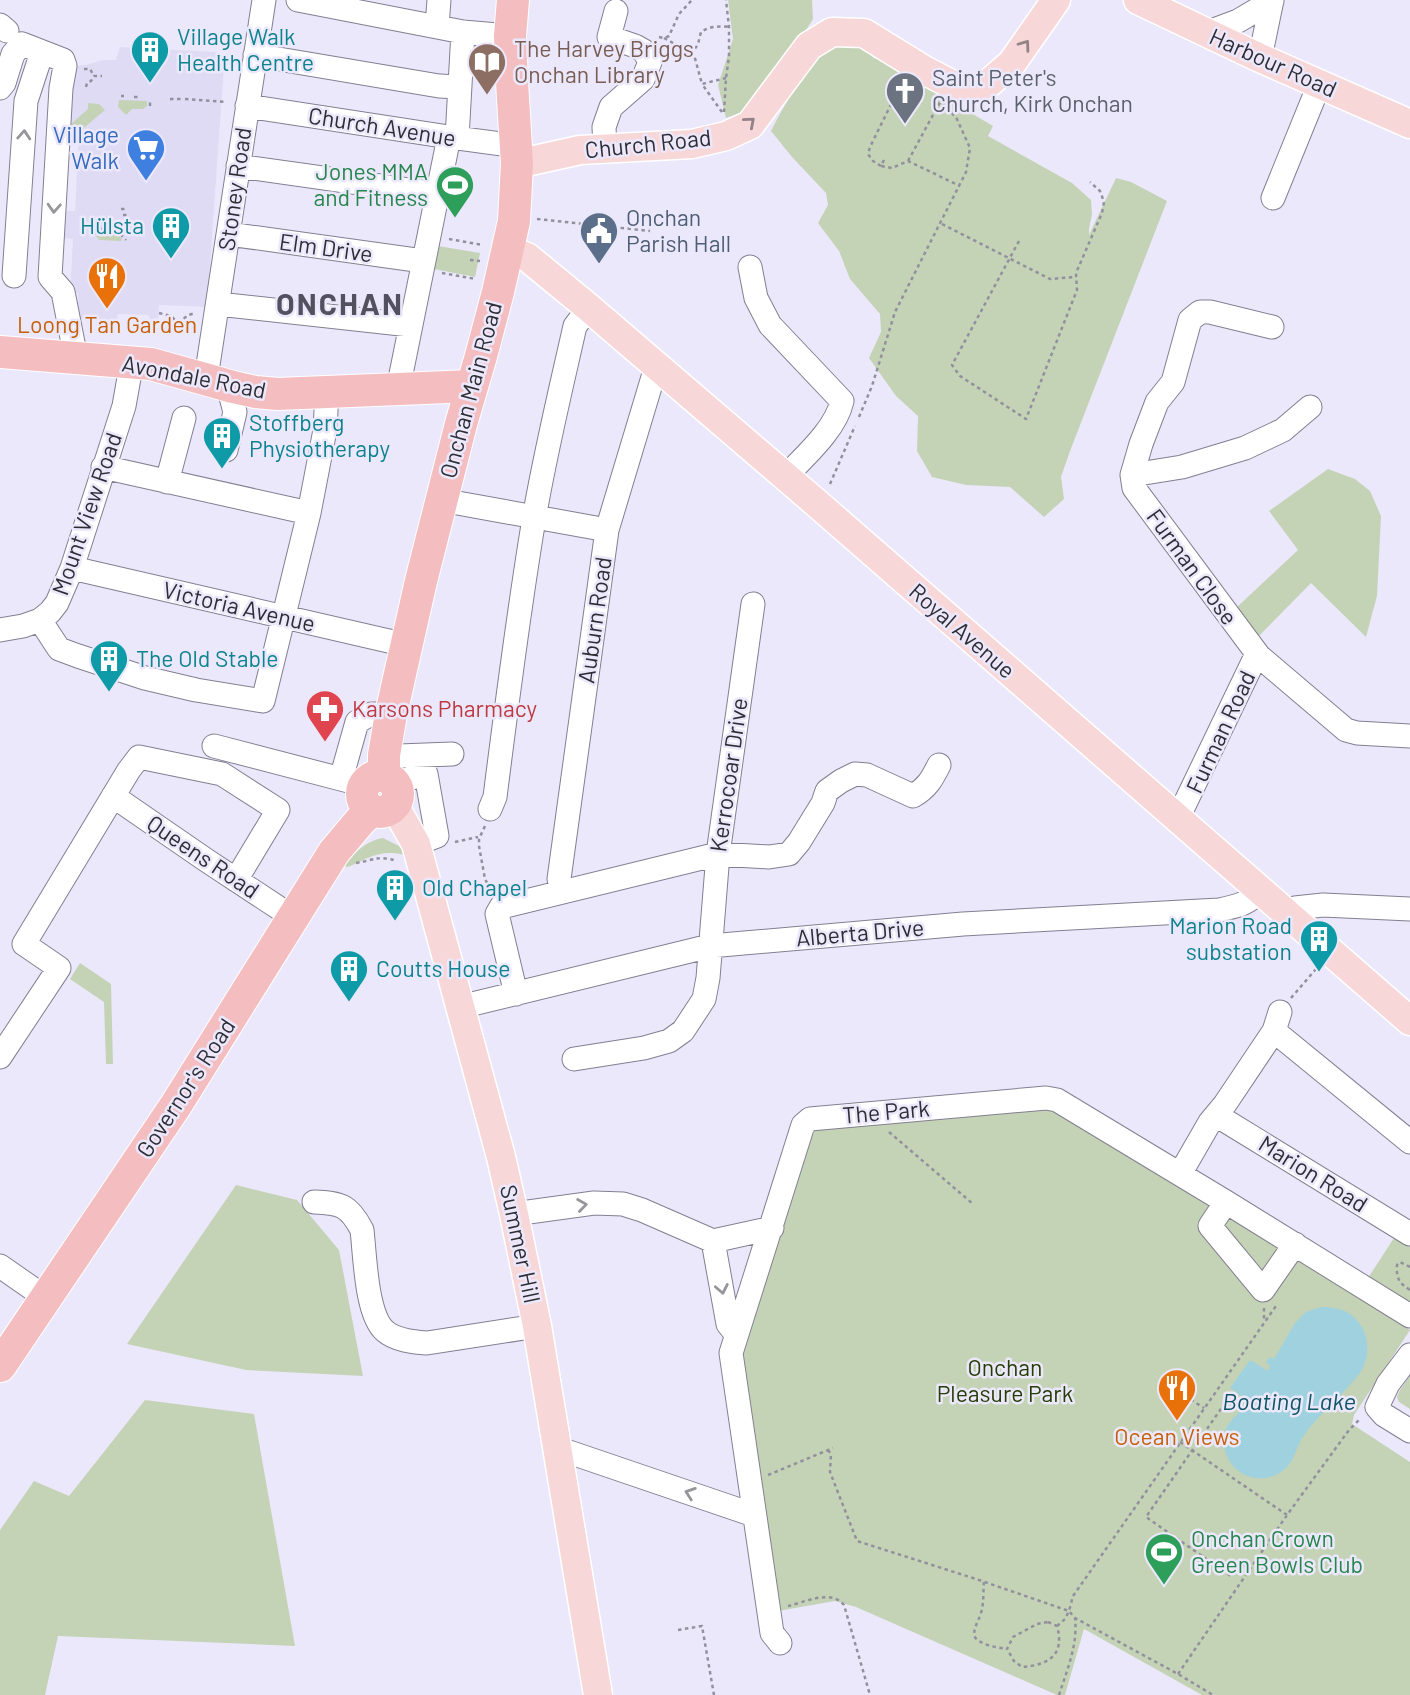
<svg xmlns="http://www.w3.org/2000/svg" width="1410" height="1695" font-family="Barlow,sans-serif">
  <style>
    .built { fill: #e0dbf5 }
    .green { fill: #c4d3b6 }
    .water { fill: #9fd1de }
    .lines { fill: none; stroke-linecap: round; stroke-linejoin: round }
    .minor-casing { stroke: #837f91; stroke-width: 25 }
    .major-casing { stroke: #fff; stroke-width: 31 }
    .highway-casing { stroke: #fff; stroke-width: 34 }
    .path { stroke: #93909e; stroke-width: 2.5; stroke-dasharray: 3.5 3.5; stroke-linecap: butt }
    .minor { stroke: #fff; stroke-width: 23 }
    .major { stroke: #f8d7d9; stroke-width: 28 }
    .highway { stroke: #f4bdc0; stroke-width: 32 }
    .oneway { stroke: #938286 }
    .oneway2 { stroke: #96969a }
    .labels { text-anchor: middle; stroke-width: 5; stroke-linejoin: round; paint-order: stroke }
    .culture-label { font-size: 23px; fill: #0d838f; stroke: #ece8fc; text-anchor: start }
    .education-label { font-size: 23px; fill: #785e54; stroke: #ece8fc; text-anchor: start }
    .street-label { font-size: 23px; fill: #2e2d34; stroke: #ece8fc }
    .worship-label { font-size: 23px; fill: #5b616d; stroke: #ece8fc; text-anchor: start }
    .shop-label { font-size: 23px; fill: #366cbe; stroke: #ece8fc; text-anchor: end }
    .leisure-label { font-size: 23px; fill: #27864d; stroke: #ece8fc; text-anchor: end }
    .service-label { font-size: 23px; fill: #4e5e75; stroke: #ece8fc; text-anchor: start }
    .food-label { font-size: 23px; fill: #c56008; stroke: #ece8fc }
    .health-label { font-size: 23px; fill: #be3a42; stroke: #ece8fc; text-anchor: start }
    .park-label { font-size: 23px; fill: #253c03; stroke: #ece8fc }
    .water-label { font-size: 24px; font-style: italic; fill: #105563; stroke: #ece8fc }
    .district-label { font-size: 30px; font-weight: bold; letter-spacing: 2px; fill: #535060; stroke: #ece8fc }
  </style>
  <rect width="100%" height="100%" fill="#ece8fc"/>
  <path class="built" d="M120,47l96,5 8,14 -17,241 -48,-2 -1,17h-6l-4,-7 -30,-1 -1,6 -40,-2 1,-25h-8l3,-54 -16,-1 2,-27h16l4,-79 -12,-13 6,-53 13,-1 17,-5h13z"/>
  <path class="green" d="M728,0h84l1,19 -44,70 -24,22 -19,7 -8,-33 15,-46z
    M860,44l15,15 3,-1 115,68 -5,10 84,47 19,17 1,14 -3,15v6l27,-57 15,4 36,19 -97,250 -9,26 3,22 -20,18 -34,-30 -44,-2 -34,-8 -15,-26 1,-35 -22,-20 -27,-38 12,-26 -1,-18 -30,-35 -11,-28 -21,-28 10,-18 -2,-12 -34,-36 -21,-26c16,-31 34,-63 60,-86z
    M119,100l28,1v5l-4,3h-11l-6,6 -8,-8z
    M88,103l11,1 6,6 -26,22 -8,-8 17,-15z
    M109,225l13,14 -1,2 -22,-1 -3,-4z
    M438,246l42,7 -5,24 -41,-8z
    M1328,469l27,10 15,12 11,25 -4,80 -11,41 -55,-54 -55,56 -21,-30 63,-59 -29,-39z
    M383,838l16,8 7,9c-27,-6 -35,2 -58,12l-5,-1c10,-13 25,-26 40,-28z
    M80,963l31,21 2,80h-7l-2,-62 -34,-23z
    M1048,1105l129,78 233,147 -56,85 -2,9 58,38v233h-208l-118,-66 -19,66h-8l-201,-88 -21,-6 -57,10 -40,-272 72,-211z
    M236,1185l61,15 42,50 24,126 -117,-6 -119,-26z
    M1394,1238l16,9v59l-42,-28z
    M1410,1376v33l-11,-7 -2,-5 3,-7z
    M145,1400l109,14 41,232 -237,-10 -13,59h-45v-165l34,-49 35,15z"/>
  <path class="water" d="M1321,1307c18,0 31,4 41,20 7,13 7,28 1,41 -3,6 -9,12 -13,17 -15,17 -35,33 -47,52 -8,12 -9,27 -22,35 -27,18 -61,-4 -57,-37 2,-13 17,-24 26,-33l-20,-14 20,-28 18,11 2,-5 -4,-4 4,-5 4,2 21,-36 11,-11z"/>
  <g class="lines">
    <g class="minor-casing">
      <path id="minor" d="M298,0l165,32 47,4
        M0,25l7,6
        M437,26l2,-26
        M1206,33l32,-12 34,-20
        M255,55l184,31 21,1
        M1260,58l12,-58
        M0,88l4,-5 9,-29 9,-10 41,16 2,6 -4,22 -11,189 13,15 13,66
        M247,106l202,31 68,9
        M457,138l6,-106
        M605,149l-1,-22 7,-20 32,-28 7,-17 -6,-11 -9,-5 -26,-9 7,-26
        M238,166l199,28
        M1273,198l46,-113
        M229,234l194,27
        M750,267l6,31 14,27 72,76c-6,28 -37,55 -57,76
        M14,276l12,-175 16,-49
        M218,304l192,21
        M1272,327l-62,-15h-10l-10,8 -17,62 -16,20 -16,42 -9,31 2,13 125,168 87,74 11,3 53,3
        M206,378l58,-378
        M398,389l51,-252
        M226,450l9,-38 -4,-15 2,-10
        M103,467l206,46
        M1132,475l50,-8 63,-19 38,-18 27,-23
        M167,482l17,-64
        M441,500l166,30
        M72,568l334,77
        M40,620l19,29 19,7 67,22 51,12 67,11 46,-188 16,-83 2,-38
        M0,630l23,-4 17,-6 10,-8 7,-9 15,-35 52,-162 8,-45
        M214,746l150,39
        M385,747l14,9 53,-2
        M341,779l16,-57 14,-8h20
        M394,783l32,-9 11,62 -21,8
        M113,796l93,64 88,58
        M490,809l5,-12c12,-95 24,-190 40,-284 11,-63 26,-125 40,-187l14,-18
        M1178,818l75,-156 6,-6
        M559,879l48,-349 46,-153 5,-10
        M1289,915l6,-7 28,-3 87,4
        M516,994l-19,-80 4,-7 217,-53 51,3 20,-3 10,-12 24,-39 4,-12 14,-10 14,-7 12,1 46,21c14,-8 19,-17 26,-31
        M460,1007l250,-61 253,-22 256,-14c19,-4 29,-6 42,-20
        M1274,1031l136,111
        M0,1057l59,-89 -35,-24 105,-174 10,-13 83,17 56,36 -42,70
        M574,1059l70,-11 25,-7 14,-10 21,-32 4,-21 10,-124 35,-250
        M1216,1115l194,119
        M1180,1174l30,-52 15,-18 49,-73 6,-19
        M314,1202c27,1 35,3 48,28 3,25 4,85 23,101 10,9 28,11 42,12l110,-17
        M1226,1202l-16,24 53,64 32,-46
        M514,1214l80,-11 29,1 19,6 71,31 59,-13
        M713,1241l15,83 8,10
        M0,1266l46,32
        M1410,1355l-22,29 -11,23 7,8 26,16
        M557,1448l197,67
        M780,1643l-8,-10 -41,-280 72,-228 7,-6 236,-21 11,2 169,102 184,114"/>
    </g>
    <g class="major-casing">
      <path id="major" d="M1138,0l122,58 150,66
        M517,164l63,-14 112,-6 34,-8 24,-11 59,-79 23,-14 32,1 60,37 27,14 24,6 15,-8 22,-19 44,-63
        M508,250l19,7 62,51 232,199 589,514
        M394,805l22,39 85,313 13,57 23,112 61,369"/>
    </g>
    <g class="highway-casing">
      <path id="highway" d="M0,352l151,12 82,23 22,5 23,2 194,-8
        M384,776v-21l7,-41 30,-133 40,-157 20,-68 17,-64 16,-71 3,-57 -5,-82 -2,-46 3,-36
        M362 794a18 18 0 1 1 36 0a18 18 0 1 1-36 0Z
        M0,1366l176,-261 158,-253 27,-32 11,-10"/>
    </g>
    <path class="path" d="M659,37l5,1 5,-2 10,-22 13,-14
      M664,38l16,9 13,4c6,-6 6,-12 8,-19 8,-6 19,-6 28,-5
      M693,51l9,33
      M84,69h6l4,7
      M86,87l1,-4 4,-2 3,-5h8
      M121,96h3
      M134,97h4
      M170,99h11
      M185,99l42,3
      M150,106v-5
      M722,112l-20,-28 24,-6
      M724,112l2,-34 3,-21v-30l-3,-27
      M884,160l-3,6 11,2 16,-7 52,25
      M908,161l32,-59
      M881,166l-8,-5 -5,-7 2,-7 32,-65
      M121,209h6
      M123,215h4
      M537,219l113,12
      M105,220l2,-3
      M942,224l108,55 26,-2
      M95,226h2
      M122,228l4,1
      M95,233h2l12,-11 17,18
      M449,239l34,6
      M1019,241l-67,124 8,11 66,43 51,-129 -1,-17 26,-60 2,-11 -4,-11 -10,-9
      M470,260l10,1
      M442,273l34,6
      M159,313l12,3 5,5h5l7,-6 8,-2
      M859,417l13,-31 23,-74 71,-140 4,-24 -14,-31 -13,-12
      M830,484l25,-58
      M485,826l-6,13v7l6,33 7,13
      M455,842l23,-5
      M356,863c19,-3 21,-8 41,-2
      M1291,998l25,-29
      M889,1132l84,72
      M1410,1267l-10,-5 -3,3c-1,13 2,18 13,25
      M1264,1308v14
      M1173,1388l31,20
      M1171,1392l9,-15
      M1225,1403l-79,114 85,59 10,-12 9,6
      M1180,1442l107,73
      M828,1450l3,4 -1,18 27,69 119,38 93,32 4,-15 203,-290
      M768,1475l65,-27
      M984,1582c-1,10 0,21 -3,31 -3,9 -7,14 -7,23 7,10 22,11 33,13
      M788,1606c17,-4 43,-17 56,-1l26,90
      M1048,1622l9,4c8,29 -8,39 -35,41l-8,-6 -7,-12 6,-12 24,-13z
      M1057,1626l8,-7 4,-8 6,7 103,56 35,21
      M678,1630l24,-4 12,69
      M1178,1674l109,-159 62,-85 12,-12
      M1059,1695c8,-25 19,-50 16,-77"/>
    <use href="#minor" class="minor"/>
    <use href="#major" class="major"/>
    <use href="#highway" class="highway"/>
  </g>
  <defs><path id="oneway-chevron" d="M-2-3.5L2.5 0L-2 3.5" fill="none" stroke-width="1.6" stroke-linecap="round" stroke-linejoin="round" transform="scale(1.75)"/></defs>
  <g class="oneway">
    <use href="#oneway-chevron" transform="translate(1025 45) rotate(-54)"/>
    <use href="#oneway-chevron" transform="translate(750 122) rotate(-41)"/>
  </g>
  <g class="oneway2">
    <use href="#oneway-chevron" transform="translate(24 135) rotate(-86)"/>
    <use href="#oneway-chevron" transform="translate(54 208) rotate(93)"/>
    <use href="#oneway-chevron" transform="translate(582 1205) rotate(-8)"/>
    <use href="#oneway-chevron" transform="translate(722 1289) rotate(79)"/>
    <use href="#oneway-chevron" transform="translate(690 1493) rotate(-161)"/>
  </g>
  <defs>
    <g id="building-pin" transform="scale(2.0125)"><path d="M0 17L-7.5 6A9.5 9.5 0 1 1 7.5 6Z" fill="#0f9aa8" stroke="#ece8fc"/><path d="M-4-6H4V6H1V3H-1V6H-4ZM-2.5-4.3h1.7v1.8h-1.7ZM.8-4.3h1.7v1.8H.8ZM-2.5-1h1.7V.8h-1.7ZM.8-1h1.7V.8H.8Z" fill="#fff"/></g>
    <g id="library-pin" transform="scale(2.0125)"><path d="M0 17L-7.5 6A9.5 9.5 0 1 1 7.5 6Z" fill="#8d6e63" stroke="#ece8fc"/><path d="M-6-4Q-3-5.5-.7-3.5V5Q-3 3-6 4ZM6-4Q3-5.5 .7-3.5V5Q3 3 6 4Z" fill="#fff"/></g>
    <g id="church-pin" transform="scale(2.0125)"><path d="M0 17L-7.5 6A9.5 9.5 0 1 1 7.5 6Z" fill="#6b7280" stroke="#ece8fc"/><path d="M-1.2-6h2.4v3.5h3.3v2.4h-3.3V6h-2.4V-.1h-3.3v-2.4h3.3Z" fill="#fff"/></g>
    <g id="supermarket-pin" transform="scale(2.0125)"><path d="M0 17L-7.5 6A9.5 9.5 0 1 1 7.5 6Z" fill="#3f7fe0" stroke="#ece8fc"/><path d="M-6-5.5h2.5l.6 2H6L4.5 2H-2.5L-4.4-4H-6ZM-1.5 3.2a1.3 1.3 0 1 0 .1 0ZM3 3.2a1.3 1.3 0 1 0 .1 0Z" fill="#fff"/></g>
    <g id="stadium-pin" transform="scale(2.0125)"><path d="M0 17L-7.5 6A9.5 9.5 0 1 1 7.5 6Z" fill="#2e9e5b" stroke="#ece8fc"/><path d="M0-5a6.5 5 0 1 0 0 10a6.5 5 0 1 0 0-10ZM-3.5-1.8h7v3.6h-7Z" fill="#fff"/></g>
    <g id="civic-pin" transform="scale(2.0125)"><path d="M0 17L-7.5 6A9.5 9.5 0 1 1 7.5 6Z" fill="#5c6f8a" stroke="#ece8fc"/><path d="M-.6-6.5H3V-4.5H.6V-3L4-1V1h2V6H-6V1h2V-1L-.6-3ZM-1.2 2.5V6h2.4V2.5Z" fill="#fff"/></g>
    <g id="restaurant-pin" transform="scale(2.0125)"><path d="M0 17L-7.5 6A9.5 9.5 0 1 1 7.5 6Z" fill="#e8710a" stroke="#ece8fc"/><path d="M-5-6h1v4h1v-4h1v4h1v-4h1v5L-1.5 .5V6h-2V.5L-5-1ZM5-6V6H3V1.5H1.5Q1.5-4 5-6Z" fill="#fff"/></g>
    <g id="pharmacy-pin" transform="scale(2.0125)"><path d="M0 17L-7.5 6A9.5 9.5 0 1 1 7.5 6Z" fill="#e0444e" stroke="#ece8fc"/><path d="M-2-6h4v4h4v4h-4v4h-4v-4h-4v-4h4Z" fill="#fff"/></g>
  </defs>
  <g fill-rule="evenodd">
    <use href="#building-pin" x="150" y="50"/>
    <use href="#library-pin" x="487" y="62"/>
    <use href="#church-pin" x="905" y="91"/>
    <use href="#supermarket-pin" x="146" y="148"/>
    <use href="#stadium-pin" x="455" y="185"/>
    <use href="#building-pin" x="171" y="226"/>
    <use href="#civic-pin" x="599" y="231"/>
    <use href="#restaurant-pin" x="107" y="276"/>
    <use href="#building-pin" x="222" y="436"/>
    <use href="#building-pin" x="109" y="659"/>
    <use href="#pharmacy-pin" x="325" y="709"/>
    <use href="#building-pin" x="395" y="888"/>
    <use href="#building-pin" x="1319" y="939"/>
    <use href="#building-pin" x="349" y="969"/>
    <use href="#restaurant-pin" x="1177" y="1388"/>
    <use href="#stadium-pin" x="1164" y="1552"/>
  </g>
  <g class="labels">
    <g class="culture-label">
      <text x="177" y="45">Village Walk<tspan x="177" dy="26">Health Centre</tspan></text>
      <text x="144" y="234" text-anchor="end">Hülsta</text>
      <text x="249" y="431">Stoffberg<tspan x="249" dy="26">Physiotherapy</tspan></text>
      <text x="136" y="667">The Old Stable</text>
      <text x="422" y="896">Old Chapel</text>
      <text x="1292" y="934" text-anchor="end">Marion Road<tspan x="1292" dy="26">substation</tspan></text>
      <text x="376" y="977">Coutts House</text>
    </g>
    <g class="education-label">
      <text x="514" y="57">The Harvey Briggs<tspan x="514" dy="26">Onchan Library</tspan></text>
    </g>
    <g class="street-label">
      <text transform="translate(1273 63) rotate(24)" y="8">Harbour Road</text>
      <text transform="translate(382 127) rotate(9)" y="8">Church Avenue</text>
      <text transform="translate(648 144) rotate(-6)" y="8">Church Road</text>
      <text transform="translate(235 189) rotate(-82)" y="8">Stoney Road</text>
      <text transform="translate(326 248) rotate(8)" y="8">Elm Drive</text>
      <text transform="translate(194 377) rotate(11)" y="8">Avondale Road</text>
      <text transform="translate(471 390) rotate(-75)" y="8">Onchan Main Road</text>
      <text transform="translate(87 514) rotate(-71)" y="8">Mount View Road</text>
      <text transform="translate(1192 567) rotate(54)" y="8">Furman Close</text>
      <text transform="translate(239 607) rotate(13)" y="8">Victoria Avenue</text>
      <text transform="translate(595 620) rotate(-82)" y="8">Auburn Road</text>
      <text transform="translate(962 631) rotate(41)" y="8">Royal Avenue</text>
      <text transform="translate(1221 732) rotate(-65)" y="8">Furman Road</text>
      <text transform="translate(729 775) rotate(-82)" y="8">Kerrocoar Drive</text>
      <text transform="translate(203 857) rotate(34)" y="8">Queens Road</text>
      <text transform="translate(860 933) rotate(-5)" y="8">Alberta Drive</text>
      <text transform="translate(186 1088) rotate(-57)" y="8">Governor's Road</text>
      <text transform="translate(886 1112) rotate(-5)" y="8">The Park</text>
      <text transform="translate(1313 1174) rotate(32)" y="8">Marion Road</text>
      <text transform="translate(520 1244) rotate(78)" y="8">Summer Hill</text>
    </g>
    <g class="worship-label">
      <text x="932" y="86">Saint Peter's<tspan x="932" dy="26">Church, Kirk Onchan</tspan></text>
    </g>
    <g class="shop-label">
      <text x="119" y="143">Village<tspan x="119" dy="26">Walk</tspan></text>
    </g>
    <g class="leisure-label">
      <text x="428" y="180">Jones MMA<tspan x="428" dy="26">and Fitness</tspan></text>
      <text x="1191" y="1547" text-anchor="start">Onchan Crown<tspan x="1191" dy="26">Green Bowls Club</tspan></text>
    </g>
    <g class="service-label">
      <text x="626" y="226">Onchan<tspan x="626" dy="26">Parish Hall</tspan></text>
    </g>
    <g class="food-label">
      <text x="107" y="333">Loong Tan Garden</text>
      <text x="1177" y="1445">Ocean Views</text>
    </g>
    <g class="health-label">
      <text x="352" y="717">Karsons Pharmacy</text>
    </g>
    <g class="park-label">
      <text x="1005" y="1376">Onchan<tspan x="1005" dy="26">Pleasure Park</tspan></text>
    </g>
    <g class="water-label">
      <text x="1289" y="1410">Boating Lake</text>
    </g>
    <g class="district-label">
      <text x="340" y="315">ONCHAN</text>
    </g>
  </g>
</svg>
